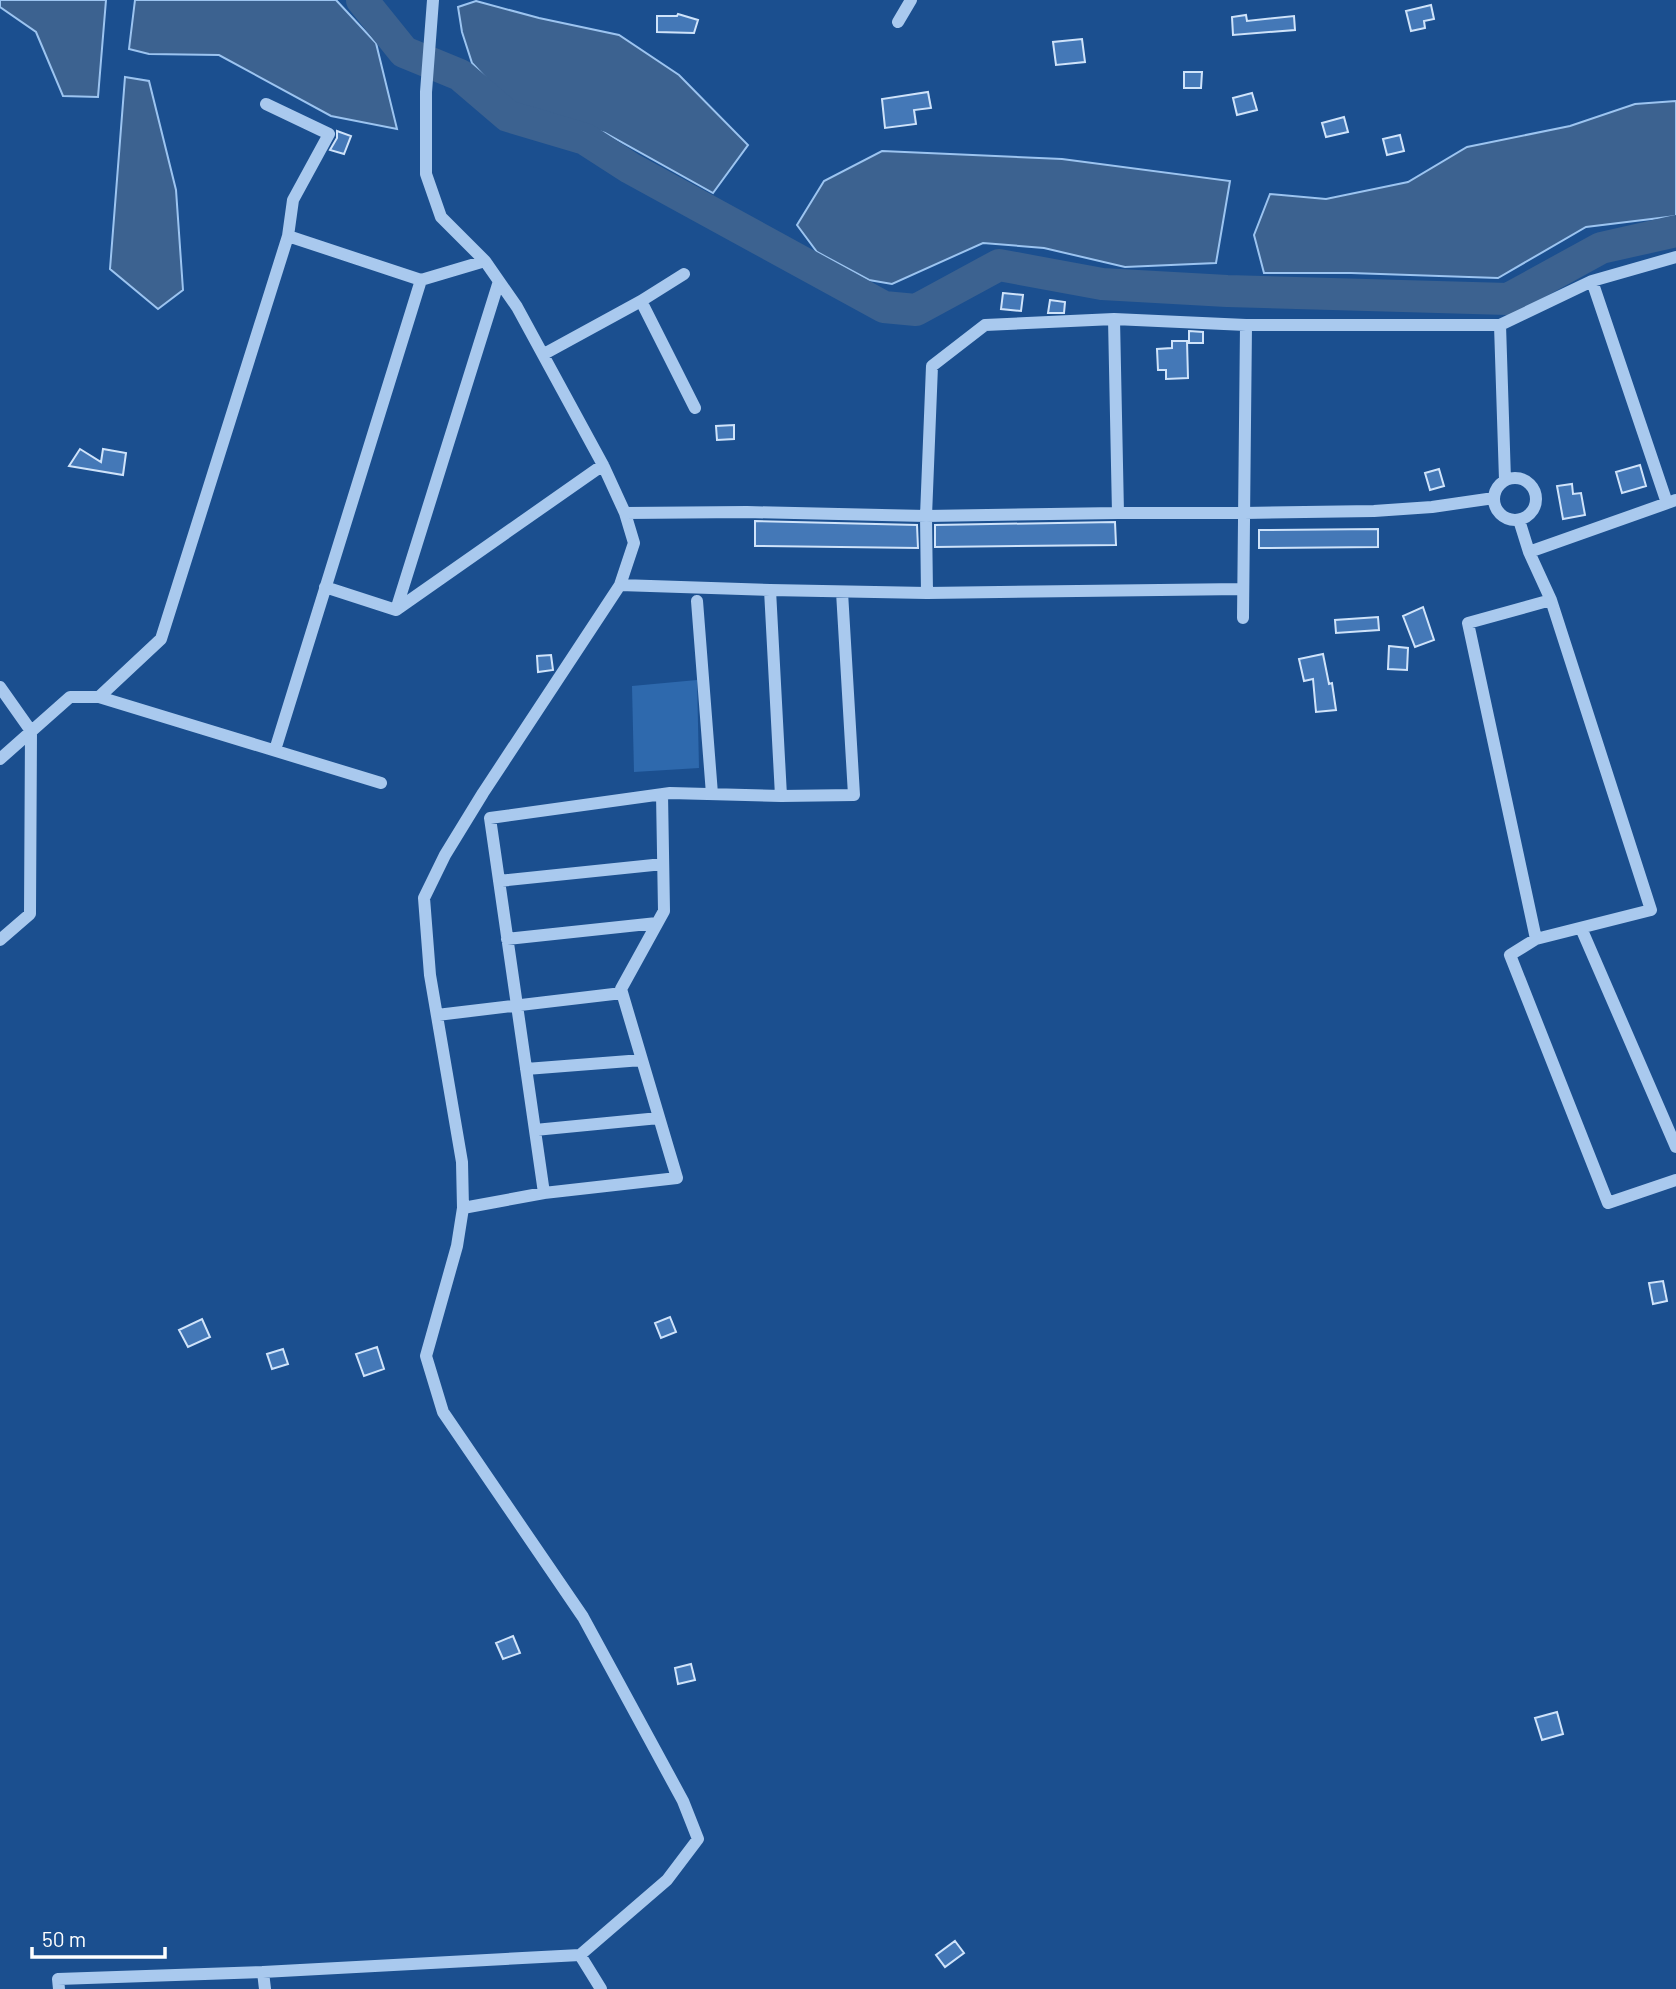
<svg xmlns="http://www.w3.org/2000/svg" width="1676" height="1989" font-family="Barlow,sans-serif">
  <style>
    .green { fill: #2e69ad }
    .water { fill: #3c6290; stroke: #9cc4f0; stroke-width: 2 }
    .lines { fill: none; stroke-linecap: round; stroke-linejoin: round }
    .river { stroke: #3c6290; stroke-width: 32 }
    .building { fill: #4478b7; stroke: #cfe3fa; stroke-width: 2 }
    .minor { stroke: #a9c9ee; stroke-width: 12 }
  </style>
  <rect width="100%" height="100%" fill="#1b4f8f"/>
  <path class="green" d="M697,680l2,88 -65,4 -2,-86z"/>
  <path class="water" d="M0,0h106l-8,97 -35,-1 -27,-64 -36,-25z
    M135,0h201l40,43 21,86 -66,-13 -112,-61 -70,-1 -20,-5z
    M476,1l63,17 80,17 60,40 69,70 -35,48 -108,-60 -98,-32 -35,-38 -10,-31 -4,-25z
    M125,77l24,4 27,109 7,100 -25,19 -48,-40z
    M1676,101v115l-90,11 -88,51 -147,-5h-87l-10,-38 16,-41 56,5 82,-17 59,-35 103,-21 65,-22z
    M882,151l180,8 168,22 -14,82 -91,4 -81,-19 -61,-5 -91,41 -23,-4 -52,-28 -20,-27 27,-44z"/>
  <g class="lines">
    <path class="river" d="M362,0l42,52 56,23 48,41 77,23 45,29 254,139 32,3 83,-45 103,19 125,7 281,8 93,-51 75,-17"/>
  </g>
  <path class="building" d="M1431,5l3,14 -10,2 1,7 -14,3 -5,-20z
    M678,14l20,6 -4,13 -37,-1v-16h20z
    M1246,15l1,6 47,-5 1,14 -62,5 -1,-18z
    M1082,39l3,23 -29,3 -3,-23z
    M1184,72h18l-1,16h-17z
    M928,92l3,16 -17,2 2,14 -31,4 -3,-29z
    M1252,93l5,17 -20,5 -4,-17z
    M1344,117l4,15 -22,5 -4,-14z
    M337,131l14,5 -7,18 -14,-4 7,-12z
    M1400,135l4,16 -17,4 -4,-16z
    M1003,293l20,2 -2,16 -20,-2z
    M1050,300l15,2 -1,11h-16z
    M1189,331l14,1v11h-14z
    M1172,341h15l1,37 -22,1v-9h-8l-1,-21 15,-1z
    M734,425v14l-17,1 -1,-14z
    M80,449l21,13 2,-13 23,4 -3,22 -54,-9z
    M1640,465l6,21 -24,7 -6,-21z
    M1439,469l5,17 -14,4 -5,-17z
    M1572,484l1,10 8,-1 4,22 -22,4 -6,-33z
    M755,521l162,4 1,23 -163,-2z
    M1115,522l1,23 -181,2v-22z
    M1378,529v18l-119,1v-18z
    M1423,607l11,33 -19,7 -12,-31z
    M1378,617l1,13 -43,3 -1,-13z
    M1389,646l19,2 -1,22 -19,-1z
    M1323,654l6,30 3,-1 4,27 -20,2 -3,-33 -9,2 -5,-22z
    M551,655l2,15 -15,2 -1,-16z
    M1663,1281l4,20 -14,3 -4,-21z
    M670,1317l6,15 -15,6 -6,-15z
    M202,1319l8,18 -22,10 -9,-17z
    M377,1347l7,22 -20,7 -8,-22z
    M283,1349l5,15 -16,5 -5,-15z
    M513,1636l7,17 -17,6 -7,-16z
    M691,1664l4,16 -17,4 -3,-16z
    M1557,1712l6,22 -21,6 -7,-22z
    M955,1941l9,12 -19,14 -9,-12z"/>
  <g class="lines">
    <path class="minor" d="M433,0l-7,92v82l15,43 44,44 32,46 86,158 22,48 9,30 -14,42 -137,208 -38,62 -21,43 6,77 32,187 1,46 -6,38 -31,110 17,56 140,205 100,184 15,38 -31,41 -87,75
      M898,22l13,-22
      M266,104l63,30 -36,66 -5,36 -127,403 -62,58 282,86
      M288,236l133,44 64,-19
      M1592,281l84,-24
      M641,301l54,107
      M1114,319l4,194
      M1500,325l5,155
      M544,354l97,-53 43,-27
      M1494 499a21 21 0 1 1 42 0a21 21 0 1 1-42 0Z
      M625,513l122,-1 179,4 192,-3h126l130,-2 58,-4 62,-9
      M1519,520l10,32 22,48 100,310 -115,29 -68,-316 83,-23
      M1529,552l147,-52
      M620,585l150,5 157,3
      M325,587l71,23
      M1242,589l-315,4 -1,-77 6,-150 53,-41 129,-6 132,6h254l92,-44 75,222
      M770,590l11,206
      M697,601l15,193
      M396,610l103,-329
      M396,610l207,-145
      M1243,618l3,-293
      M0,687l31,44 -1,183 -30,26
      M275,750l146,-470
      M0,759l70,-62h29
      M499,881l164,-17
      M1581,928l95,219
      M507,939l150,-16
      M1536,939l-26,16 98,248 68,-23
      M437,1015l185,-22
      M526,1069l116,-9
      M535,1130l124,-12
      M544,1193l-54,-375 180,-25 111,3 73,-1 -12,-203
      M463,1208l81,-15 133,-15 -56,-189 43,-78 -2,-117
      M263,1972l2,17
      M59,1989l-1,-10 205,-7 317,-17 21,34"/>
  </g>
  <path d="M32 1947v10h133v-10" fill="none" stroke="#ffffff" stroke-width="3.5"/>
  <text x="42" y="1947" font-size="21" fill="#ffffff" stroke="#1b4f8f" stroke-width="5" paint-order="stroke">50 m</text>
</svg>
